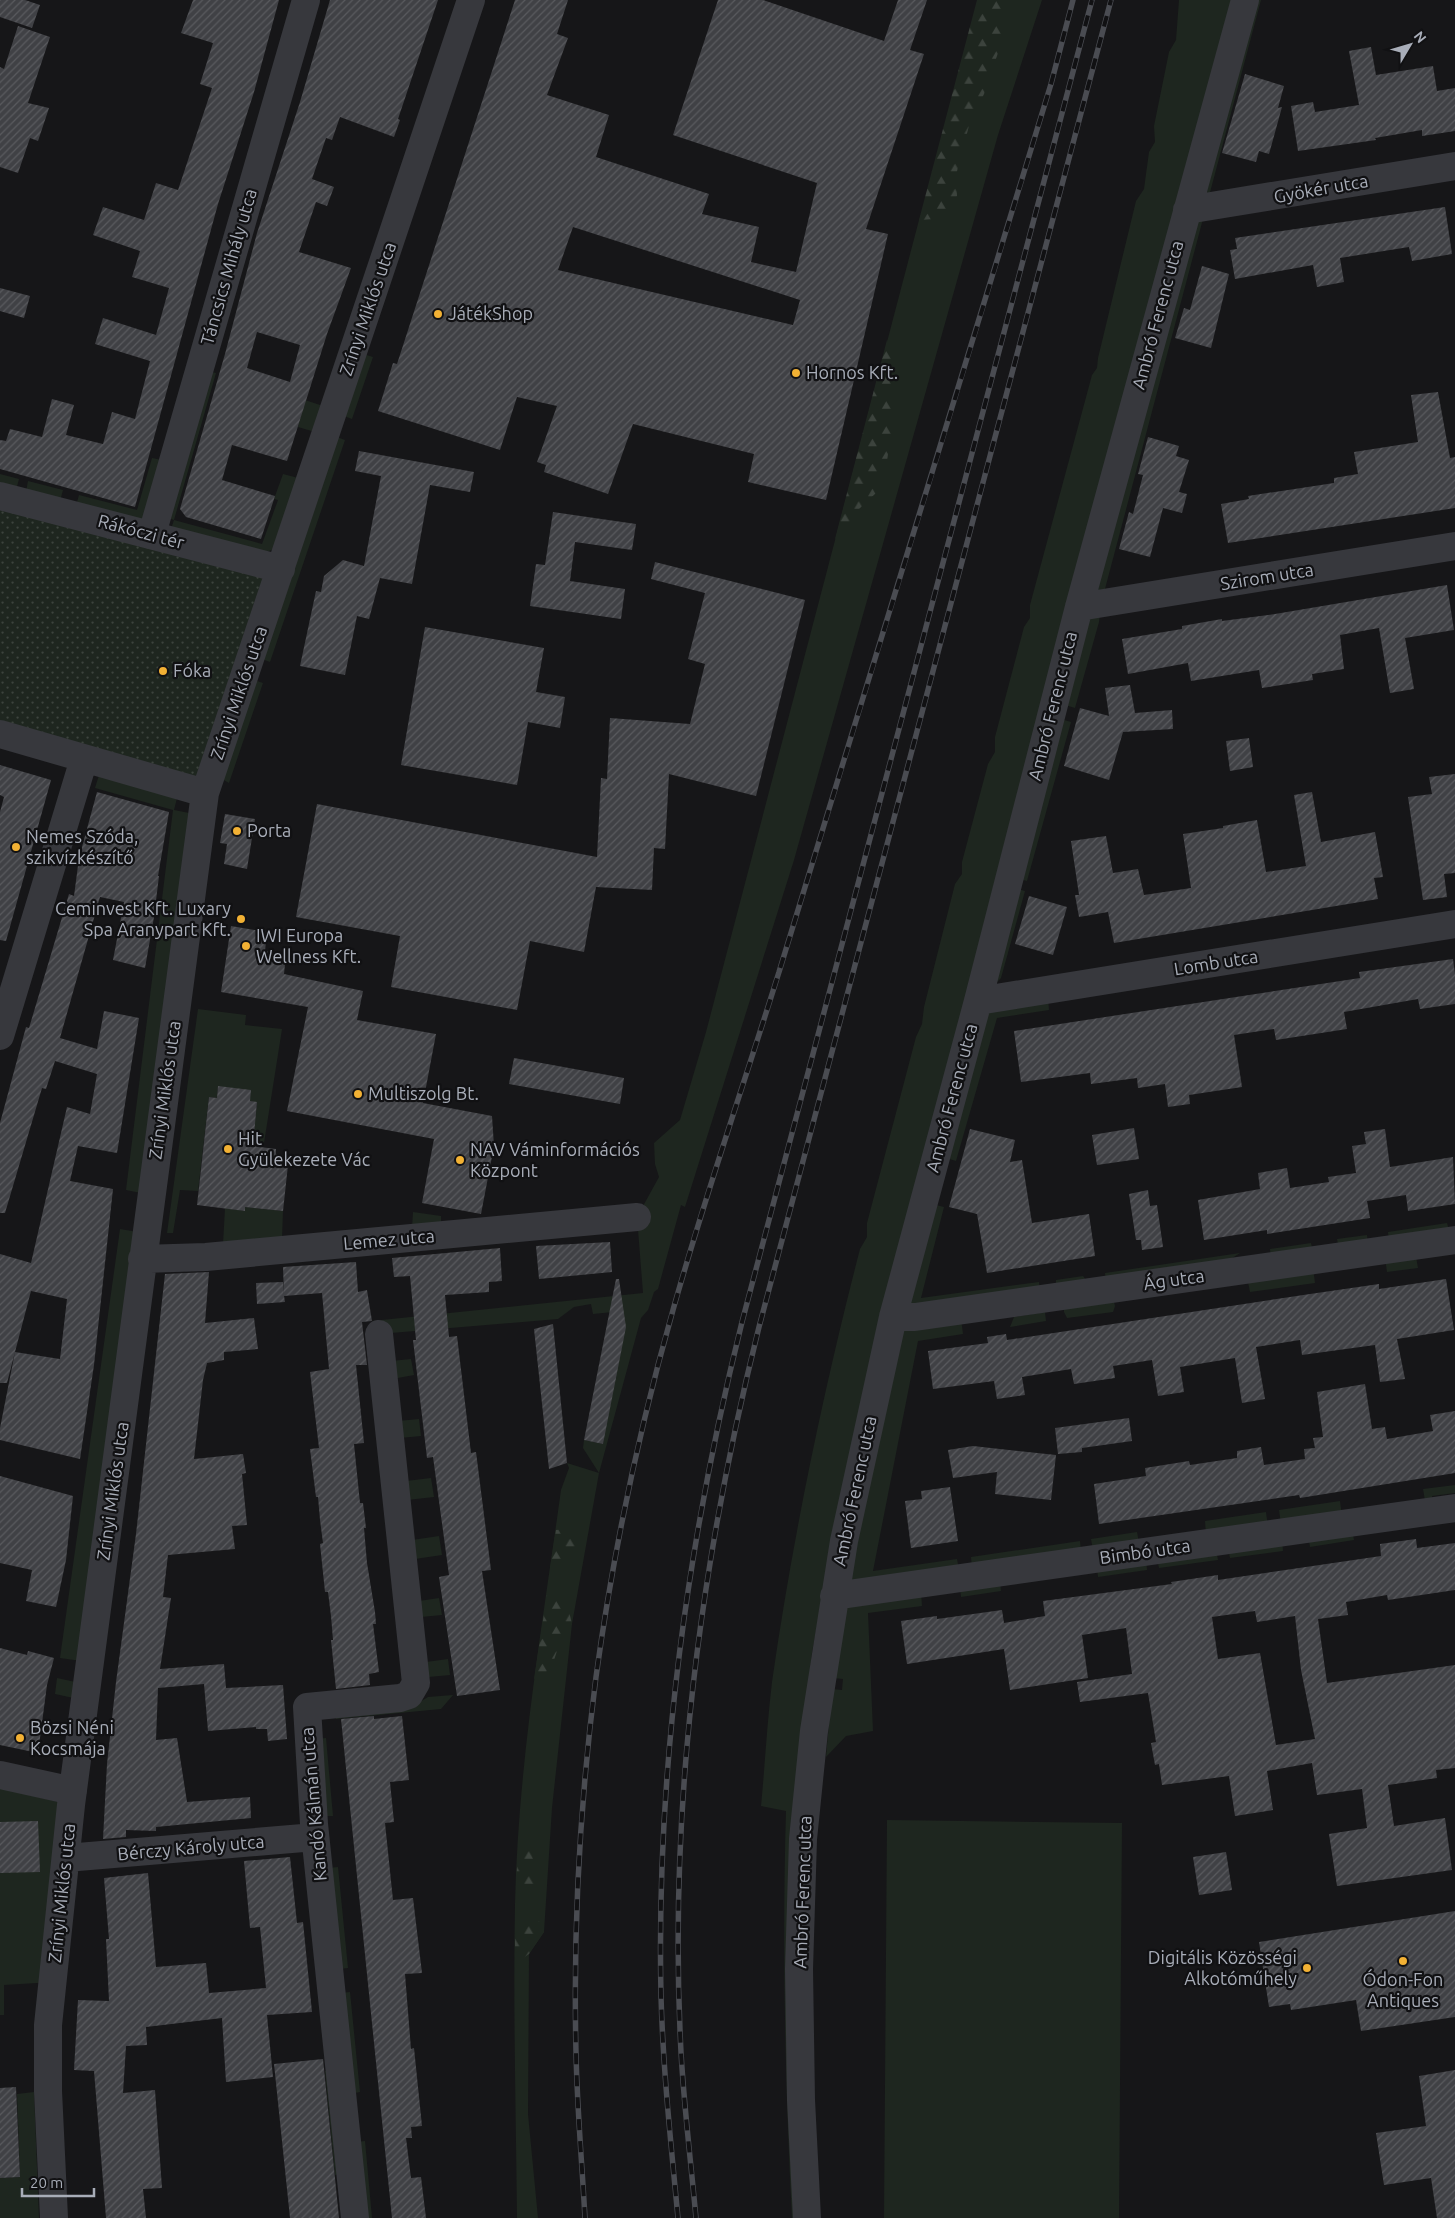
<svg xmlns="http://www.w3.org/2000/svg" width="1455" height="2218" font-family="Ubuntu,sans-serif">
  <style>
    .green { fill: #1e261f }
    .forest { fill: url(#forest-firs) }
    .park { fill: url(#park-dots) }
    .building { fill: url(#building-hatch); fill-rule: evenodd }
    .lines { fill: none; stroke-linecap: round; stroke-linejoin: round }
    .minor { stroke: #37383d; stroke-width: 28 }
    .rail-casing { stroke: #4a4c52; stroke-width: 5.5 }
    .rail { stroke: #111113; stroke-width: 4; stroke-dasharray: 11; stroke-linecap: butt }
    .poi-dot { fill: #f2b134; stroke: #111113; stroke-width: 2 }
    .labels { text-anchor: middle; stroke-width: 4.5; stroke-linejoin: round; paint-order: stroke }
    .street-label { font-size: 18px; fill: #a8adb8; stroke: #111113 }
    .poi-label { font-size: 18px; fill: #a8adb8; stroke: #111113; text-anchor: start }
  </style>
  <defs>
    <pattern id="forest-firs" width="22" height="20" patternUnits="userSpaceOnUse" patternTransform="scale(1.25)"><rect width="22" height="20" fill="#1e261f"/><path d="M5 1l3.5 6h-7zM16 11l3.5 6h-7z" fill="#3c433d"/></pattern>
    <pattern id="park-dots" width="8" height="8" patternUnits="userSpaceOnUse" patternTransform="scale(1.25)"><rect width="8" height="8" fill="#1e261f"/><path d="M2 2h.1M6 6h.1" fill="none" stroke="#3c433d" stroke-width="1.8" stroke-linecap="round"/></pattern>
    <pattern id="building-hatch" width="6" height="6" patternUnits="userSpaceOnUse" patternTransform="scale(1.25)"><rect width="6" height="6" fill="#404145"/><path d="M-1 1l2-2M0 6l6-6M5 7l2-2" fill="none" stroke="#595a5e"/></pattern>
  </defs>
  <rect width="100%" height="100%" fill="#161618"/>
  <path class="green" d="M998,0h44l-44,135 -204,725 -109,347 -4,-2 -23,84 -4,3 -6,18 -7,8 -42,155 -27,151 -20,184 -8,124 -15,22 -1,160 10,104h-21c-1,-105 -4,-210 -2,-314 3,-139 27,-276 46,-414l8,-22 -2,-5 32,10 -16,-25 1,-8 19,4 20,-133 -30,3 -2,-10 -17,3 -16,12 -179,15 -7,-13 271,-28 -6,-76 22,-40 -4,-13 -1,-21 26,-23 26,-88 213,-812z
    M1179,0h82l-160,604 -2,18 -24,86 -20,-6 -4,14 20,6 -44,159 -17,-5 -3,10 18,5 -24,87 -8,8 55,12 1,12 -52,8 -41,143 -20,-6 -12,47 20,5 -23,91 118,-16 1,10 -79,27 2,15 -45,7 -45,230 84,-12 2,11 -94,12h-40l-13,71 -20,171 3,394h-3c-7,-136 -10,-271 -6,-407l-25,-5c4,-41 6,-83 11,-124 21,-146 51,-290 88,-433l7,-12v-14l49,-186 6,-13 2,-17 31,-123 7,-10v-12l26,-98 7,-12v-15l29,-110 6,-9v-13l62,-230 5,-7 1,-10 38,-157 8,-12 5,-37 6,-10 -1,-16 15,-74 7,-12z
    M360,353l13,4 -21,62 -8,-3z
    M208,371l8,2 -42,147 88,24 16,-44 -4,-1 9,-25 19,5 -25,69 -16,6 -90,-25 3,-9 -9,-3z
    M305,400l18,6 -8,26 -17,-5z
    M337,437l8,3 -75,222 -8,-3z
    M152,458l10,2 -19,61 -67,-15 3,-11 58,15z
    M0,474l19,5 -3,11 -16,-4z
    M28,481l35,9 -3,11 -34,-9z
    M254,680l9,3 -34,100 -7,-4z
    M99,775l78,23 -3,12 15,3 -48,380 -15,-3 47,-380 -78,-22z
    M198,1009l48,6 -1,10 37,4 -18,114 -11,-1 4,-39 -7,-2 -32,-15 -1,12 -8,-1 -11,94 -18,-1 -7,43h-6z
    M245,1207l38,4 -1,28 -59,5 2,-36 20,3z
    M413,1212l28,4v8l-29,4z
    M1447,1223l3,11 -61,8 -1,-10z
    M120,1229l18,3 -57,429 -21,-3z
    M1367,1235l1,9 -29,5 -2,-10z
    M1311,1243l2,10 -42,6 -1,-10z
    M1240,1253l-11,7 -123,23 -1,-10z
    M1416,1257l2,11 -31,4 -2,-14z
    M1313,1268l2,15 -65,9 -3,-15z
    M1083,1276l5,7 -32,5v-8z
    M1113,1298l2,8 -2,6 -46,6 -3,-6v-8z
    M1045,1312l1,9 -36,6 4,-10z
    M411,1359l3,16 -22,4 -1,-18z
    M419,1419l2,17 -21,2 -2,-17z
    M431,1478l3,19 -27,3 -1,-19z
    M1455,1485v8l-23,3 1,9 -7,1 -3,-17z
    M1340,1501l2,15 -61,8 -2,-14z
    M1266,1512l2,15 -62,8 -1,-14z
    M1352,1529l2,11 -44,7 -2,-12z
    M1137,1532l2,11 -46,7 -2,-11z
    M439,1536l3,19 -27,4 -3,-19z
    M1282,1539l1,12 -53,7 -2,-10z
    M1080,1541l1,11 -109,16 -1,-11z
    M1216,1550l2,10 -59,8 -2,-10z
    M1146,1559l1,11 -49,7 -1,-10z
    M1000,1582l1,9 -40,6 -1,-10z
    M921,1592l1,14 -54,7 5,118 -27,5 -20,21 6,-68 10,1 1,-11 -10,-1 8,-59 8,-14z
    M439,1598l3,17 -21,2 -2,-16z
    M448,1659l2,16 -22,2 -2,-15z
    M57,1678l23,5 -2,16 -23,-5z
    M453,1695l-12,14 -105,10v-4l74,-7 18,-11z
    M326,1738l7,78h-10l-7,-77z
    M0,1788l71,17 -18,177 -49,3v30h-4z
    M887,1820l235,3 -3,395h-235z
    M338,1867l10,101 -9,1 -10,-101z
    M350,1992l10,100 -10,2 -9,-101z
    M332,2070l11,104 -8,1 -10,-104z
    M34,2092l5,126h-39v-40l20,-1 -3,-83z
    M365,2141l7,77h-8l-9,-76z"/>
  <path class="forest" d="M977,0h29l-5,44 -17,50 -14,28 -14,53 1,21 -9,13 -14,10 -15,1z
    M887,340l8,17 -2,21 2,28 -8,55 -11,32 -17,16 -10,20 -14,10z
    M567,1529l9,9 -3,22 -15,10 -8,-2 6,-38z
    M560,1589l7,14 5,21 -13,21 -8,24 -17,10 13,-85z
    M518,1849l13,2 5,19 -2,18 -8,5 -10,-8z
    M531,1918l9,4 4,10 -15,22 -14,10v-35z"/>
  <path class="park" d="M0,496l281,73 -76,224 -205,-59z"/>
  <path class="building" d="M0,0h25l15,5 -8,23 -32,-11z
    M193,0h86l-25,92 -36,112 -83,303 -135,-38v-29l6,1 4,-12 32,8 10,-38 22,6 -8,30 37,9 9,-32 23,7 15,-58 -55,-17 8,-26 53,17 13,-47 -37,-11 8,-26 -47,-16 10,-28 41,13 12,-37 22,7 34,-102 -12,-4 13,-41 -32,-10z
    M330,0h108l-40,119 2,1 -6,17 -54,-20 -8,23 -6,-2 -14,41 22,8 -7,19 -11,-4 -17,50 52,16 -24,66 -40,127 -55,-16 -10,35 53,16 -14,43 -75,-22 -6,-8 45,-155 32,-121 43,-131zM257,332l43,13 -10,37 -43,-14z
    M515,0h53l-11,34 11,4 -21,57 62,20 -13,42 113,37 -7,20 57,13 -8,35 45,10 21,-89 -144,-48 45,-135h45l121,41 14,-41h29l-17,50 14,4 -58,175 22,5 -62,266 -78,-18 6,-28 -121,-30 -25,70 -64,-22 2,-7 -9,-3 20,-56 -40,-9 -17,53 -122,-39 15,-48 4,1zM573,227l227,73 -7,25 -235,-55z
    M18,26l32,11 -22,66 21,5 -11,33 -8,-3 -12,35 -18,-6v-100l4,2z
    M1371,47l5,28 57,-9 4,25 18,-3v43l-33,5v-6l-47,8 1,2 -78,11 -7,-45 22,-4 2,10 44,-7 -10,-54z
    M1245,74l39,12 -6,22 4,-1 -13,47 -10,-3 -3,11 -34,-9z
    M1445,207l7,47 -40,7 -3,-14 -69,11 4,24 -27,5 -4,-22 -78,14 -5,-29 7,-1 -2,-11z
    M1202,266l27,8 -18,74 -36,-10 9,-30 6,2z
    M0,288l30,8 -6,22 -24,-7z
    M1438,392l12,66 5,-1v51l-227,35 -7,-39 28,-5 -1,-3 86,-13v-5l24,-4 -4,-22 64,-10 -7,-47z
    M1148,437l31,9 -3,10 13,4 -10,32 8,2 -5,19 -19,-5 -13,49 -31,-8 10,-37 4,2 10,-39 -5,-1z
    M359,451l115,21 -4,20 -40,-7 -18,99 -32,-6 -11,41 -12,-3 -12,59 -45,-9 16,-75 5,1 3,-16 19,-16 21,6 17,-90 -26,-5z
    M553,512l83,12 -4,26 -57,-8 -5,39 55,8 -4,30 -91,-13 6,-42 9,1z
    M655,562l150,38 -49,196 -87,-22 -4,75 -11,-1 -2,42 -56,-3 -12,65 -54,-11 -13,69 -126,-23 9,-51 -104,-19 21,-113 280,53 4,-79 6,1 3,-61 80,6 15,-60 -17,-5 17,-66 -54,-14z
    M1447,585l7,45 -49,8 9,51 -24,4 -11,-65 -39,7 4,34 -32,5 1,6 -51,8 -3,-18 -68,11 -3,-18 -60,11 -6,-35 60,-10v-3l40,-7v2l53,-7z
    M425,627l119,21 -8,44 29,5 -5,31 -32,-6 -11,63 -116,-20z
    M1130,685l5,28 37,-3 1,19 -50,3 -14,48 -45,-14 16,-58 29,8 -4,-28z
    M1249,738l4,29 -23,4 -4,-30z
    M0,765l51,15 -45,161 -6,-1v-128l4,-15 -4,-2z
    M1455,774v99l-11,1 3,23 -24,3 -15,-103 24,-3 -3,-17z
    M97,792l72,20 -11,64h1l-5,41 -9,51 -32,-8 11,-58 -24,-5 -40,141 37,11 7,-38 35,7 -22,135 -39,-7 -8,35 43,8 -19,176 -14,94 -80,-19v-12l15,-76 -8,31h-7v-129l31,9 36,-156 23,7 7,-40 -42,-13 -9,28 -4,-1 -37,125h-5v-90l26,-96 3,1 40,-134 5,2 5,-38zM31,1291l36,8 -7,60 -45,-7z
    M1312,792l9,50 54,-10 8,45 -9,1 4,21 -264,44 -6,-31 -29,5 -4,-22h4l-8,-54 35,-5 7,37 25,-4 6,26 47,-7 -8,-54 40,-6v-2l34,-6 9,52 40,-6 -12,-71z
    M225,814l30,5 -8,50 -23,-5 3,-20 -7,-1z
    M1029,896l38,11 -14,48 -38,-11z
    M231,926l36,6 -2,19 21,3 -2,20 79,17 -6,29 79,14 -13,69 69,13 2,30 -13,68 -59,-11 12,-64 -147,-28 21,-104 -87,-15z
    M1453,959l2,15v30l-35,5 -2,-10 -74,13 3,17 -71,11 -2,-11 -40,6 8,52 -53,8 1,9 -22,3 -3,-23 -27,4 -1,-10 -46,6 -1,-11 -69,9 -7,-51 346,-53 -1,-6z
    M514,1058l110,20 -4,26 -111,-20z
    M218,1086l33,4 -1,11 7,1 -4,44 23,3v5l13,2 -6,55 -38,-4v4l-48,-6 12,-108 8,1z
    M1134,1128l5,31 -42,6 -5,-30z
    M970,1129l45,11 -5,22 12,-2 10,63 57,-9 6,42 -108,17 -10,-59 -28,-7z
    M1385,1129l5,38 63,-10 2,47 -47,7 -2,-16 -39,6 3,17 -103,16v-4l-63,10 -6,-40 62,-11 -2,-16 29,-5 3,20 39,-6 -1,-5 28,-4 -4,-27 14,-2 -2,-12z
    M1148,1190l2,16 7,-1 6,42 -21,3 -1,-10h-5l-7,-46z
    M610,1242l2,30 -73,7 -3,-33z
    M500,1248l2,33 -13,1v10l-44,3 4,42 8,-1 14,117 5,-1 15,118 -9,1 18,119 -43,6 -18,-119 10,-2 -16,-118 -6,1 -14,-118h3l-6,-64 -16,1 -2,-19z
    M356,1262l2,30 9,-2 5,31 -10,1 5,43h-11l8,78 -10,1 6,59h3l3,25h-2l3,35 8,49 1,12h-3l6,48 -10,2 1,11 -34,4 -5,-49h2l-2,-24 -3,-24h-3l-5,-48 3,-1 -3,-23 -2,-23h-2l-6,-48 9,-1 -9,-76 19,-3 -7,-76 -38,3 1,6 -28,2 -1,-21 27,-1 1,13 -1,-28z
    M209,1272l-4,51 49,-5 4,31 -34,3v8l-17,3 -4,17 -9,79 49,-5 3,19 -4,1 5,51 -15,1 3,23 -67,6 -5,42 8,1 -11,71 64,-5 2,24 57,-3 4,54 -19,2 -1,-12h-11v-2l-48,4 -4,-47 -46,4 -2,52 21,-2 10,64 63,-5 1,21 -95,9v4l-30,-1v7l-23,2 4,-75 9,-82 20,-148 29,-260z
    M616,1279h3l7,48 -23,117 -19,-4z
    M1446,1279l8,51 -57,9 8,40 -25,3 -5,-37 -73,10 -2,-15 -44,7 9,52 -23,4 -7,-45 -55,9 4,25 -26,4 -6,-36 -39,6 2,12 -41,6 -3,-15 -49,8 3,18 -28,4 -3,-18 -61,8 -5,-38 60,-8 -1,-6 19,-3 1,6 303,-46 69,-10v5z
    M553,1324l14,139 -18,6 -15,-140z
    M1365,1384l7,45 13,-2 2,12 46,-8 -3,-16 25,-4v62l-155,25 -1,-3 -200,29 -5,-40 52,-8 -1,-8 44,-7 1,4 47,-7v-7l24,-4 3,18 41,-6 -1,-10 11,-1 -2,-10 10,-1 -6,-45z
    M1129,1418l3,23 -50,7v4l-24,2 -3,-26z
    M973,1446l83,9 -5,45 -56,-6 2,-22 -44,6 -5,-28z
    M0,1476l73,20 -7,64 -10,47 -30,-6 6,-31 -32,-7z
    M950,1487l8,54 -47,7 -6,-47 17,-2 -1,-8z
    M1416,1539l1,9 38,-5v47l-67,10 -1,-5 -41,7 2,13 -30,4 9,64 128,-18v103l-19,2 1,8 -49,7 6,41 51,-8 7,52 -115,16 -8,-52 38,-6 -5,-39 -45,6 -5,-32 -45,8 6,39 -38,6 -6,-40 -67,9 -3,-21 -4,1 -4,-22 5,-1 -8,-49 -68,9 -3,-20 55,-8 -6,-46 -44,7 6,43 -78,12 -6,-41 -97,15 -6,-43 36,-5v3l65,-9 2,13 41,-7 -2,-15 129,-17 -1,-2 47,-7v5l163,-24 -1,-12zM1255,1611l2,11 38,-6 6,54 14,69 -39,6 -16,-92 -42,6 -6,-42z
    M0,1648l27,7 1,-4 26,7 -7,27 -9,68 -38,-8z
    M374,1716v3l28,-3 7,64 -19,2 4,40 -9,1 8,77 20,-2 9,75 -17,1 6,75 3,-1 8,78 -11,1 1,11h-6l5,40 10,-1 5,41h-34l-14,-136 -37,-363z
    M38,1821l2,51 -40,1v-51z
    M1226,1852l6,38 -33,5 -6,-38z
    M290,1857l7,66 6,-1 9,90 -45,3 6,62 -47,5 -4,-64 -76,9 1,18 -21,1 -3,47 32,-3 7,98 -19,1 3,29h-40l-12,-147 -20,-1 4,-70 31,1 -3,-62h3l-5,-61 44,-5 8,94 50,-4 3,30 57,-5 -6,-61 -10,1 -6,-67z
    M1455,1911v106l-94,14 -5,-31 -65,10 -1,-6 -21,3 -10,-65z
    M323,2059l16,159h-49l-16,-154z
    M1455,2070v148h-18l-6,-40 -47,7 -8,-52 50,-7 -7,-50z
    M16,2087l4,90 -20,1v-90z"/>
  <g class="lines">
    <path class="minor" d="M1187,210l268,-44
      M0,496l281,73
      M152,534l154,-534
      M1079,607l376,-61
      M0,734l205,59
      M978,1001l477,-77
      M0,1036l84,-277
      M142,1259l64,-2 431,-40
      M893,1317h22l540,-77
      M834,1596l621,-88
      M0,1775l73,16
      M66,1858l249,-21
      M54,2218l-6,-127v-66l23,-220 134,-1012 266,-793
      M355,2218l-41,-394 -7,-117 93,-9 9,-3 7,-12 -37,-349
      M807,2218l-6,-118 -2,-131 4,-130 11,-108 30,-190 49,-224 85,-316 101,-394 166,-607"/>
    <g class="rail-casing">
      <path id="rail" d="M585,2218c-3,-55 -8,-110 -9,-166 -3,-125 4,-251 20,-375 17,-124 43,-247 77,-367 32,-114 71,-226 106,-338 91,-296 182,-592 272,-888l22,-84
        M678,2218c-7,-74 -15,-148 -17,-222 -5,-228 26,-453 81,-674l350,-1322
        M696,2218c-5,-55 -12,-111 -15,-166 -13,-245 19,-489 78,-725l352,-1327"/>
    </g>
    <use href="#rail" class="rail"/>
  </g>
  <g class="poi-dot">
    <circle cx="438" cy="314" r="5"/>
    <circle cx="796" cy="373" r="5"/>
    <circle cx="163" cy="671" r="5"/>
    <circle cx="237" cy="831" r="5"/>
    <circle cx="16" cy="847" r="5"/>
    <circle cx="241" cy="919" r="5"/>
    <circle cx="246" cy="946" r="5"/>
    <circle cx="358" cy="1094" r="5"/>
    <circle cx="228" cy="1149" r="5"/>
    <circle cx="460" cy="1160" r="5"/>
    <circle cx="20" cy="1738" r="5"/>
    <circle cx="1403" cy="1961" r="5"/>
    <circle cx="1307" cy="1968" r="5"/>
  </g>
  <g class="labels">
    <g class="street-label">
      <text transform="translate(1321 189) rotate(-10)" y="6">Gyökér utca</text>
      <text transform="translate(229 267) rotate(-74)" y="6">Táncsics Mihály utca</text>
      <text transform="translate(368 309) rotate(-71)" y="6">Zrínyi Miklós utca</text>
      <text transform="translate(1158 315) rotate(-75)" y="6">Ambró Ferenc utca</text>
      <text transform="translate(141 532) rotate(15)" y="6">Rákóczi tér</text>
      <text transform="translate(1267 577) rotate(-9)" y="6">Szirom utca</text>
      <text transform="translate(239 693) rotate(-71)" y="6">Zrínyi Miklós utca</text>
      <text transform="translate(1053 706) rotate(-76)" y="6">Ambró Ferenc utca</text>
      <text transform="translate(1216 963) rotate(-9)" y="6">Lomb utca</text>
      <text transform="translate(165 1090) rotate(-82)" y="6">Zrínyi Miklós utca</text>
      <text transform="translate(952 1098) rotate(-75)" y="6">Ambró Ferenc utca</text>
      <text transform="translate(389 1240) rotate(-5)" y="6">Lemez utca</text>
      <text transform="translate(1174 1280) rotate(-8)" y="6">Ág utca</text>
      <text transform="translate(113 1491) rotate(-82)" y="6">Zrínyi Miklós utca</text>
      <text transform="translate(855 1491) rotate(-78)" y="6">Ambró Ferenc utca</text>
      <text transform="translate(1145 1552) rotate(-8)" y="6">Bimbó utca</text>
      <text transform="translate(314 1804) rotate(-95)" y="6">Kandó Kálmán utca</text>
      <text transform="translate(191 1848) rotate(-5)" y="6">Bérczy Károly utca</text>
      <text transform="translate(803 1892) rotate(-88)" y="6">Ambró Ferenc utca</text>
      <text transform="translate(62 1893) rotate(-84)" y="6">Zrínyi Miklós utca</text>
    </g>
    <g class="poi-label">
      <text x="448" y="320">JátékShop</text>
      <text x="806" y="379">Hornos Kft.</text>
      <text x="173" y="677">Fóka</text>
      <text x="247" y="837">Porta</text>
      <text x="26" y="843">Nemes Szóda,<tspan x="26" dy="21">szikvízkészítő</tspan></text>
      <text x="231" y="915" text-anchor="end">Ceminvest Kft. Luxary<tspan x="231" dy="21">Spa Aranypart Kft.</tspan></text>
      <text x="256" y="942">IWI Europa<tspan x="256" dy="21">Wellness Kft.</tspan></text>
      <text x="368" y="1100">Multiszolg Bt.</text>
      <text x="238" y="1145">Hit<tspan x="238" dy="21">Gyülekezete Vác</tspan></text>
      <text x="470" y="1156">NAV Váminformációs<tspan x="470" dy="21">Központ</tspan></text>
      <text x="30" y="1734">Bözsi Néni<tspan x="30" dy="21">Kocsmája</tspan></text>
      <text x="1297" y="1964" text-anchor="end">Digitális Közösségi<tspan x="1297" dy="21">Alkotóműhely</tspan></text>
      <text x="1403" y="1986" text-anchor="middle">Ódon-Fon<tspan x="1403" dy="21">Antiques</tspan></text>
    </g>
  </g>
  <g transform="translate(1410 45) rotate(52)" stroke="#111113" stroke-width="4" paint-order="stroke">
  <path d="M0-4L9 19L0 12L-9 19Z" fill="#a8adb8"/>
  <text y="-8" font-size="14" font-weight="bold" text-anchor="middle" fill="#a8adb8">N</text>
  </g>
  <path d="M22 2188v8h72v-8" fill="none" stroke="#a8adb8" stroke-width="2.5"/>
  <text x="30" y="2188" font-size="15" fill="#a8adb8" stroke="#111113" stroke-width="4" paint-order="stroke">20 m</text>
</svg>
